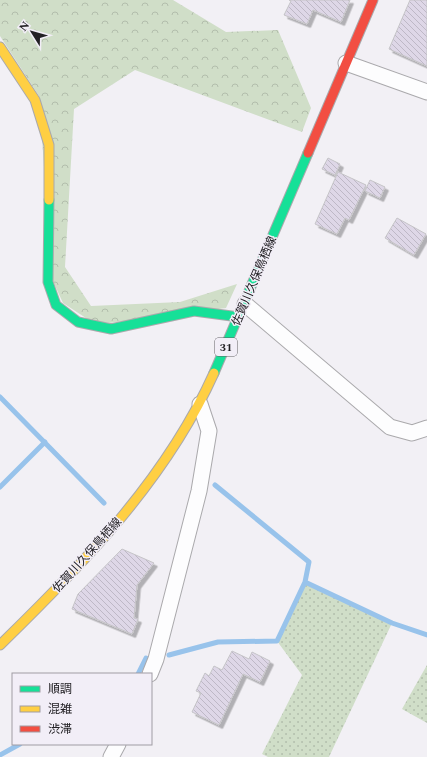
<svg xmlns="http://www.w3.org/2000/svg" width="427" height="757" font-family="Spectral,'Noto Sans JP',serif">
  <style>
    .grass { fill: url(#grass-dots) }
    .forest { fill: url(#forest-crowns) }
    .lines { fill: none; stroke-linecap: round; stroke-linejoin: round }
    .stream { stroke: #98c3eb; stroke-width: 5 }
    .building { fill: url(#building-back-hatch); stroke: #c5c4c7; filter: url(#shadow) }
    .street-casing { stroke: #aaa9ac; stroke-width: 17 }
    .fast-casing { stroke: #aaa9ac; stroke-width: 11 }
    .slow-casing { stroke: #aaa9ac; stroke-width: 11 }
    .jam-casing { stroke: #aaa9ac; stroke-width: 11 }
    .street { stroke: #fdfdfe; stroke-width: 15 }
    .fast { stroke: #16e098; stroke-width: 9 }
    .slow { stroke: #ffcf43; stroke-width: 9 }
    .jam { stroke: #f24e42; stroke-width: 9 }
    .labels { text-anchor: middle; stroke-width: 3; stroke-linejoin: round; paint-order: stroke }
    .shield { fill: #f2eef7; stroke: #605e63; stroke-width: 1 }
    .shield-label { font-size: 11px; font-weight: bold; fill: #222024 }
    .street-label { font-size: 12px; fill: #222024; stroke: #f2eef7 }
  </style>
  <defs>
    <pattern id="grass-dots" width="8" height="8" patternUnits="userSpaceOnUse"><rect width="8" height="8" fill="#d0dec8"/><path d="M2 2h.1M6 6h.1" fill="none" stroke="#b2beac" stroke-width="1.8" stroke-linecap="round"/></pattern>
    <pattern id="forest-crowns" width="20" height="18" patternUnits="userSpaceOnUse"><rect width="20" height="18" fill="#d0dec8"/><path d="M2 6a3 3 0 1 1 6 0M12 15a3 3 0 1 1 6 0" fill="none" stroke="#b2beac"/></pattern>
    <pattern id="building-back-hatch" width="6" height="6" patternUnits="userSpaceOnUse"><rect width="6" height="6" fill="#ded7e7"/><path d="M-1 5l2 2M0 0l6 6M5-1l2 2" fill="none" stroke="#beb8c6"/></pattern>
    <filter id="shadow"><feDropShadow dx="3.5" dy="3.5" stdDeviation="0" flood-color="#0004"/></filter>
  </defs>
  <rect width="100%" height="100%" fill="#f2f0f5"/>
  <path class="grass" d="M305,582l87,41 -63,134h-61l-6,-3 40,-79 -25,-34z
    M427,665v58l-25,-14z"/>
  <path class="forest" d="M0,0h173l53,32 52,-2 33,78 -9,24 -167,-62 -61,39 -9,158 26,39 89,-4 57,-18 -11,24 -117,15 -20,-3 -26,-17 -11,-24 -13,-183 -39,-60z"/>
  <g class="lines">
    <path class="stream" d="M0,397l104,106
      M215,485l94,77 -4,20 87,41 35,12
      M0,487l45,-45
      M169,655l49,-13 59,-1 28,-59
      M138,674l8,-16
      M0,755l20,-11"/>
  </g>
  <path class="building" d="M289,0h61l-9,22 -28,-12 -6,14 -23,-9 7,-14z
    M410,0h17v66l-38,-17z
    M328,158l12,6 -5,11 -13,-6z
    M338,172l28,13 -17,35 -4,-2 -8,16 -22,-10z
    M370,180l15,7 -5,11 -15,-7z
    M397,218l29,16 -12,21 -29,-17z
    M122,549l32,14 -17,22 -3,33 4,1 -6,15 -60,-25 6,-15z
    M232,651l17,8 3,-7 18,9 -10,21 -17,-8 -24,51 -27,-13 9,-19 -5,-2 9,-18 4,3 5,-10 8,4z"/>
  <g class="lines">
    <g class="street-casing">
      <path id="street" d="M346,63l81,29
        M245,304l145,123 22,6 15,-5
        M150,674l6,-15 43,-168 10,-60 -9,-27
        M111,757l7,-13"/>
    </g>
    <g class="fast-casing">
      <path id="fast" d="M49,200l-1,82 8,23 22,17 33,7 83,-18 45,6
        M214,373l94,-220"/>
    </g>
    <g class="slow-casing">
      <path id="slow" d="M0,47l35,53 14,45v55
        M0,645c83,-81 166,-165 214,-272"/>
    </g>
    <g class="jam-casing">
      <path id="jam" d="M308,153l65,-153"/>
    </g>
    <use href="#street" class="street"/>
    <use href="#fast" class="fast"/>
    <use href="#slow" class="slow"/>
    <use href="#jam" class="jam"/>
  </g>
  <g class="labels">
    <rect class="shield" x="215" y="338" width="22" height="18" rx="3"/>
    <g class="shield-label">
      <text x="226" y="351">31</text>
    </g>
    <g class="street-label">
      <text transform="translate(254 281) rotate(-67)" y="4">佐賀川久保鳥栖線</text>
      <text transform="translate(87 555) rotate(-48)" y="4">佐賀川久保鳥栖線</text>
    </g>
  </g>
  <rect x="12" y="673" width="140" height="72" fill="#f2eef7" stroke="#9f9ca3"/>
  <rect x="20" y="686" width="20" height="6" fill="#16e098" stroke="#9f9ca3"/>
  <text x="48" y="693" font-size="12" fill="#222024">順調</text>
  <rect x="20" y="706" width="20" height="6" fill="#ffcf43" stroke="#9f9ca3"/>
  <text x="48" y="713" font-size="12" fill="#222024">混雑</text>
  <rect x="20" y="726" width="20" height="6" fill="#f24e42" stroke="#9f9ca3"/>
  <text x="48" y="733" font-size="12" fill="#222024">渋滞</text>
  <g transform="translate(32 32) rotate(307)" stroke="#f2eef7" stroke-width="3" paint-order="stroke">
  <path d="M0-3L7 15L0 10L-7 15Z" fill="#222024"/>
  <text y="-6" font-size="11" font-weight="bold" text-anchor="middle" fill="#222024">N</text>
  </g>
</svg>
